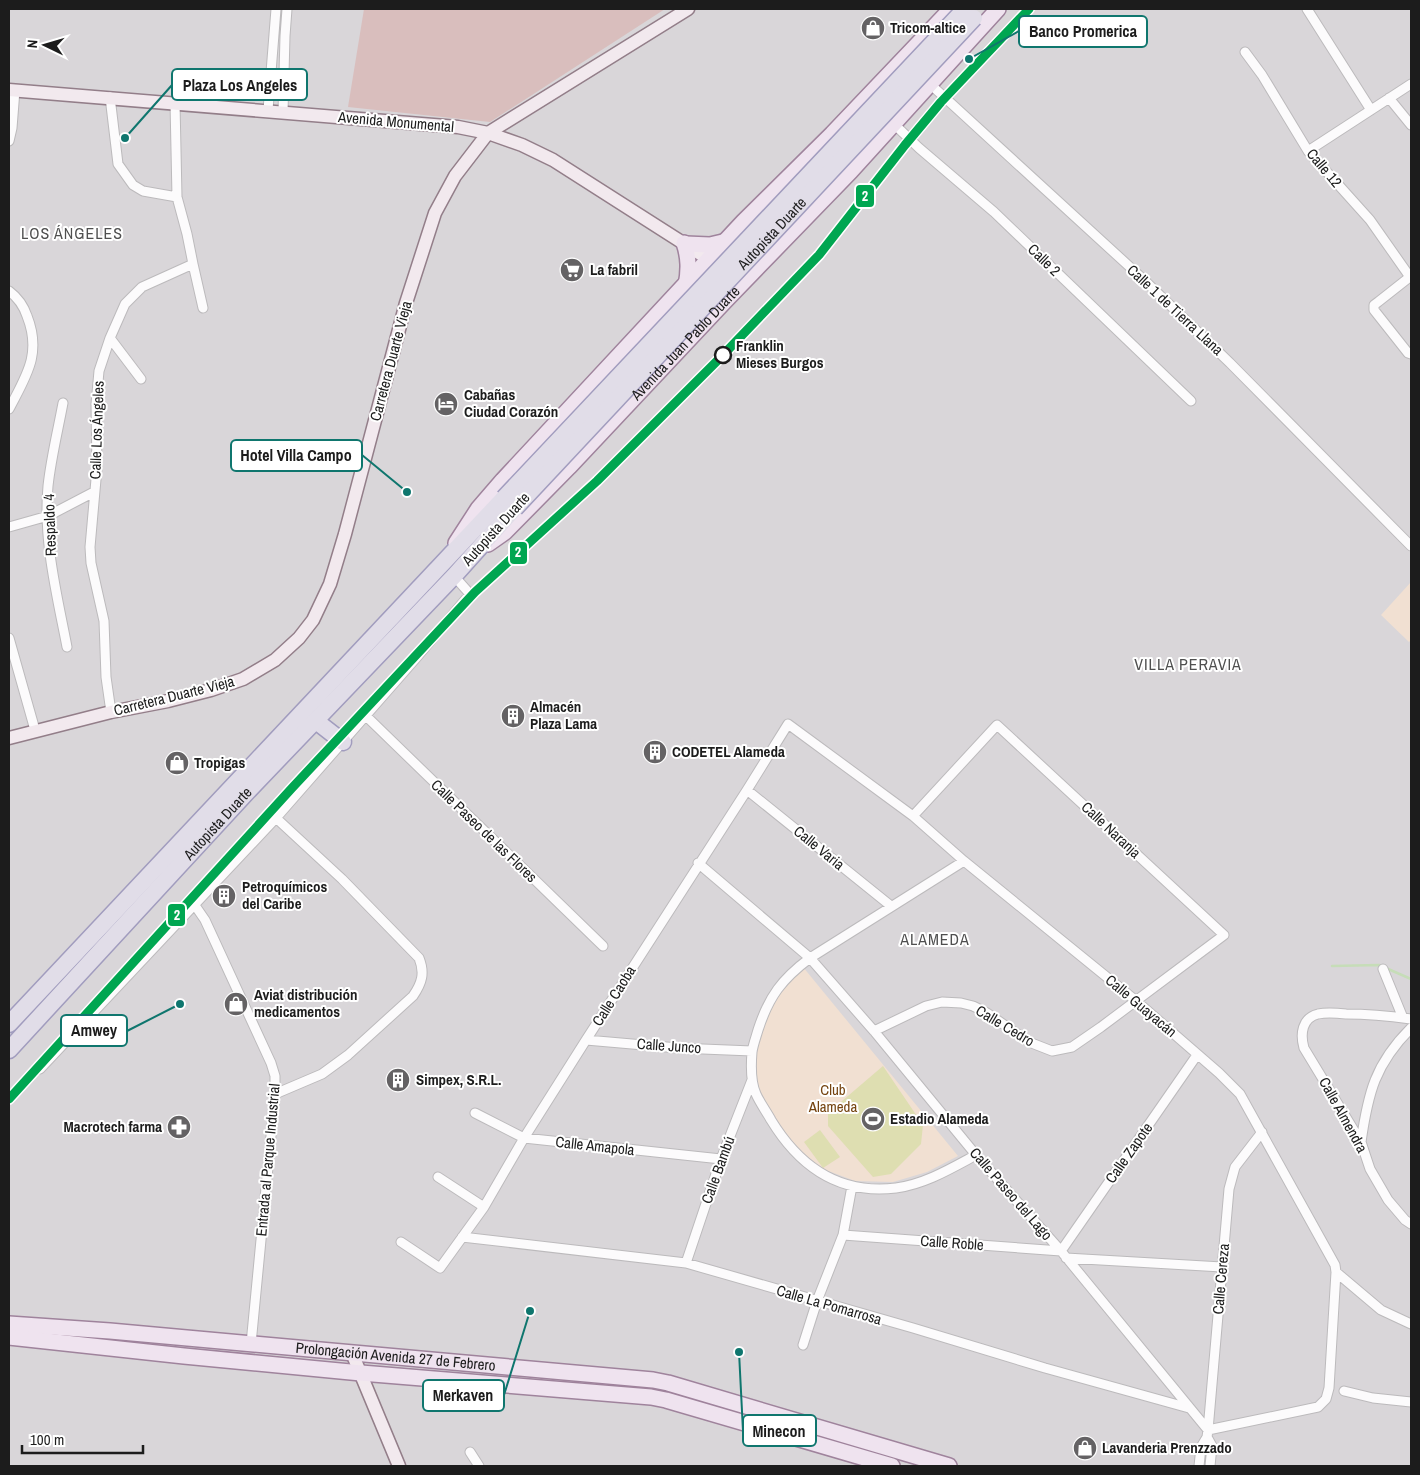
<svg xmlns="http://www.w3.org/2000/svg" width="1420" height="1475" font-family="'Archivo Narrow',sans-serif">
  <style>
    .residential { fill: #d9d6d9 }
    .forest { fill: #d9bebd }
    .park { fill: #f1e0d2 }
    .pitch { fill: #dedeb1 }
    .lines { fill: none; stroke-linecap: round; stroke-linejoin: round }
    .stream { stroke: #c6ddb8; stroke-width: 2.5 }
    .street-casing { stroke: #bcbabc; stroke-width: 11 }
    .secondary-casing { stroke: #937e89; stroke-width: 15 }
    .primary-casing { stroke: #9f839c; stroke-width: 18 }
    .highway-casing { stroke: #a19cbe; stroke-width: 19 }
    .street { stroke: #fcfbfc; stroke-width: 9 }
    .secondary { stroke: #f2e9ee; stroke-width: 12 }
    .primary { stroke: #efe3ef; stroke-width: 15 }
    .highway { stroke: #e1dde8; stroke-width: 16 }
    .highway-bridge-casing { stroke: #a19cbe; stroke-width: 19; stroke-linecap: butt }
    .highway-bridge { stroke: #e1dde8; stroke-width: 16 }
    .metro-1-casing { stroke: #fff; stroke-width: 12 }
    .metro-1 { stroke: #00a651; stroke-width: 9 }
    .stop-dot { fill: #fff; stroke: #1c1c1c; stroke-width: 2.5 }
    .labels { text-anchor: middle; stroke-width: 4; stroke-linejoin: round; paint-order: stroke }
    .poi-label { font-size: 15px; font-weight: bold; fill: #1c1c1c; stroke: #fff; text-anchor: start }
    .street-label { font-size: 15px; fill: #1c1c1c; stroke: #fff }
    .stop-label { font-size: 15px; font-weight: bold; fill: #1c1c1c; stroke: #fff; text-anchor: start }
    .park-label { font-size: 15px; fill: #744310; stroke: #fff }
    .neighbourhood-label { font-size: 16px; letter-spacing: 1px; fill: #4f4f4f; stroke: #fff }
    .leader { fill: none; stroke: #0f766e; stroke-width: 2 }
    .callout-dot { fill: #0f766e; stroke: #fff; stroke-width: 2 }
    .callout { fill: #fff; stroke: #0f766e; stroke-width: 2 }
    .callout-label { font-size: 16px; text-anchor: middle; font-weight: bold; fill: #1c1c1c }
    .line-badge { stroke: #fff; stroke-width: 2 }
    .badge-label { font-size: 14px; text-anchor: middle; font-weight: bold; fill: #fff }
  </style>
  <rect width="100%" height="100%" fill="#eae5ea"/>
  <path class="residential" d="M9,9h1402v1457h-1402z"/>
  <path class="forest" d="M364,9h301l-175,113 -142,-15z"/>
  <path class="park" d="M1411,582v58l-2,2 -28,-27z
    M803,967l155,189 -31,16 -34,10 -38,-1 -32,-12 -34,-27 -31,-52 -3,-38 13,-38 14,-25z"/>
  <path class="pitch" d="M883,1066l40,59 -2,19 -30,30 -18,3 -45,-51v-13z
    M820,1130l20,27 -17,11 -19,-26z"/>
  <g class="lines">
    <path class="stream" d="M1332,966l47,-1 32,14"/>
    <g class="street-casing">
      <path id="street" d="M1307,9l64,101
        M1245,52l17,23 46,76 62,69 40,57
        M930,84l213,195 87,84 181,183
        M110,97l8,67 15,21 10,6 34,6
        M1389,98l22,27
        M268,110l8,-101
        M283,112l2,-76 2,-27
        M894,124l25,24 75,64 197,189
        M9,141l3,-13 3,-38
        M1308,151l103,-67
        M193,264l10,44
        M1411,276l-33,26 -4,3v5l34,43 3,1
        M9,291c8,6 15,16 18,25 15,38 -1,60 -18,93
        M110,338l31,41
        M63,403c-5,27 -12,55 -15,83 -5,54 9,109 19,161
        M9,527l39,-11 46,-24
        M9,638l26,92
        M111,712l-5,-35 -2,-56 -13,-58 -1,-16 7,-79 -1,-64 3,-33 11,-33 15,-34 17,-17 51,-23 -6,-30 -10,-37 -2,-94
        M365,715l238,231
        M747,790l144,116
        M964,861l-154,97c-28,21 -41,38 -52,72 -2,7 -5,15 -6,22 -1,12 -1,31 4,42 4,9 10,17 15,26 28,46 68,75 125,68 29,-4 54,-19 80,-33
        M194,904l11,16 66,143 4,13v18l-24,250
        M1383,969l20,49
        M1411,1019c-22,-3 -43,-5 -65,-5 -9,-1 -19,-2 -28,0 -16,4 -18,20 -14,34l57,94 9,27 18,31 17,20 6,4
        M874,1031l52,-25 16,-4 19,1 12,3 14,7 42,29 23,9 20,-4 29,-20 123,-92 -227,-210 -84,91
        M586,1040l92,8 74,3
        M40,1069l236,-251 141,-161 53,-63 -16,-18
        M275,1094l47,-20 26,-19 65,-59c9,-13 12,-23 6,-38l-77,-79 -66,-61
        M475,1113l49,25 197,21
        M1361,1142c7,-49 14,-78 50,-114
        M438,1177l46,30
        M843,1235l218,16 136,-196
        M462,1237l224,26 227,65 132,40 144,40
        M401,1242l39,26 44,-61 40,-69 62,-98 161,-250 41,-66 125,92 51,45 171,139 84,73 21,21 95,171 1,7 -7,116 -3,11 -8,8 -110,23 -147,-179 -85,-96 -102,-124 -64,-73 -112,-95
        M1066,1258l156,9
        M686,1263l35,-104 31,-79
        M1336,1272l45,38 30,14
        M803,1345l14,-44 26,-66 9,-49
        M1344,1391l29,7 38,4
        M470,1452l9,14
        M1199,1466l2,-19 6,-10
        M1210,1466l2,-20 -5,-9 1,-7 21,-241 6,-22 27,-35"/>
    </g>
    <g class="secondary-casing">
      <path id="secondary" d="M9,90l449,37 30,6 34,12 31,15 163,104
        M9,738l102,-26 57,-11 43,-11 32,-11 32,-19 24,-22 14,-18 17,-36 15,-50 61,-231 29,-90 20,-37 33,-43 200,-124
        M352,1353l47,113"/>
    </g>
    <g class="primary-casing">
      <g id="primary">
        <path d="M684,243c5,15 5,27 2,43"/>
        <path d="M686,244l24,1 17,-4"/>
        <path d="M456,543l22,-34 25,-29 240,-258 89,-88 119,-125"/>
        <path id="s1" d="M488,544l17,-12 64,-65 155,-165 127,-131 147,-162"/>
        <path id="s2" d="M9,1324l101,7 543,49 15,3 281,83"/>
        <path d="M9,1337l175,19 177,17 290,24 15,3 226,66"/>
      </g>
    </g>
    <g class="highway-casing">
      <g id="highway">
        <path d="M316,721l27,21"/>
        <path d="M9,1024l495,-526"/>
        <path id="s3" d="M9,1050l237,-257 208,-217 61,-68"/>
      </g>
    </g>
    <use href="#street" class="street"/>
    <use href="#secondary" class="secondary"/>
    <use href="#primary" class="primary"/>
    <use href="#highway" class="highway"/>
    <g class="highway-bridge-casing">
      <g id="highway-bridge">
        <path d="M504,498l461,-489"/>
        <path id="s4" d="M515,508l459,-490"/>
      </g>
    </g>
    <use href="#highway-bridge" class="highway-bridge"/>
    <g class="metro-1-casing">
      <path id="metro-1" d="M9,1099l283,-311 183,-196 122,-111 126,-126 96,-100 86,-110 36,-43 88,-93"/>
    </g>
    <use href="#metro-1" class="metro-1"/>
  </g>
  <defs>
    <g id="shop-disc" transform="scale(1.25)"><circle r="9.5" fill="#646264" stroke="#fff"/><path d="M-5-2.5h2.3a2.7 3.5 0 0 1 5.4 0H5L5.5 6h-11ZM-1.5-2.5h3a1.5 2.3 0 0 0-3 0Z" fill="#fff"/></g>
    <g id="supermarket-disc" transform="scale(1.25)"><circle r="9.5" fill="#646264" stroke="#fff"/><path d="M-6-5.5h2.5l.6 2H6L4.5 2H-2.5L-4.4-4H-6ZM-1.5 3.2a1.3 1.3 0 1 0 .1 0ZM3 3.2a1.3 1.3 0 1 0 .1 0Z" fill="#fff"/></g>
    <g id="hotel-disc" transform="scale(1.25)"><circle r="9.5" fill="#646264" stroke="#fff"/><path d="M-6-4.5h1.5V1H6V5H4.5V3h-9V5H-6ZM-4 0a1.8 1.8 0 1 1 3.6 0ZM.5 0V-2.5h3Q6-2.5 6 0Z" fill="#fff"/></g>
    <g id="building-disc" transform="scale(1.25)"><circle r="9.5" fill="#646264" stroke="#fff"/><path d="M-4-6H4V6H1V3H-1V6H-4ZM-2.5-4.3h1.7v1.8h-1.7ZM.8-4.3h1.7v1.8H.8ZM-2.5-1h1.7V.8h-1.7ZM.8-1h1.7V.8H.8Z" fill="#fff"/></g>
    <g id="stadium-disc" transform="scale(1.25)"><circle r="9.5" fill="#646264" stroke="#fff"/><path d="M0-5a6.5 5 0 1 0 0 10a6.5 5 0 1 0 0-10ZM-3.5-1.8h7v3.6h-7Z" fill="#fff"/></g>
    <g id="pharmacy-disc" transform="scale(1.25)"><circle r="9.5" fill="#646264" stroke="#fff"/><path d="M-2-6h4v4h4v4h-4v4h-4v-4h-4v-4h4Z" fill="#fff"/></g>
  </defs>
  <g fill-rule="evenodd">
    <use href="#shop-disc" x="873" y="28"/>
    <use href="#supermarket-disc" x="572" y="270"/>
    <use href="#hotel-disc" x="446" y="404"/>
    <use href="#building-disc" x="513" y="716"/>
    <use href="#building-disc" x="655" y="752"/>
    <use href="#shop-disc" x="177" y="763"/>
    <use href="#building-disc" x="224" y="896"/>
    <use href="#shop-disc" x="236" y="1004"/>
    <use href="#building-disc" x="398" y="1080"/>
    <use href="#stadium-disc" x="873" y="1119"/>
    <use href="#pharmacy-disc" x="179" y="1127"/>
    <use href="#shop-disc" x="1085" y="1448"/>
  </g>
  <circle class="stop-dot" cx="723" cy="355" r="8"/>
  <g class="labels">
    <g class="poi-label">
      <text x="890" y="33">Tricom-altice</text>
      <text x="590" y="275">La fabril</text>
      <text x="464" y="400">Cabañas<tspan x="464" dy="17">Ciudad Corazón</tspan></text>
      <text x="530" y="712">Almacén<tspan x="530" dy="17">Plaza Lama</tspan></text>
      <text x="672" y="757">CODETEL Alameda</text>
      <text x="194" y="768">Tropigas</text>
      <text x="242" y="892">Petroquímicos<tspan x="242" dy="17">del Caribe</tspan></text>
      <text x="254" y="1000">Aviat distribución<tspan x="254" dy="17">medicamentos</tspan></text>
      <text x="416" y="1085">Simpex, S.R.L.</text>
      <text x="890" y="1124">Estadio Alameda</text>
      <text x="162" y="1132" text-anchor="end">Macrotech farma</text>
      <text x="1102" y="1453">Lavanderia Prenzzado</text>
    </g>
    <g class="street-label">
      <text transform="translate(396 122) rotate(5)" y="5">Avenida Monumental</text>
      <text transform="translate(1324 168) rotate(50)" y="5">Calle 12</text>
      <text dy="5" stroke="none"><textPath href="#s4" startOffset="376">Autopista Duarte</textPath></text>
      <text transform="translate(1044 260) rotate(44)" y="5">Calle 2</text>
      <text transform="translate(1175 310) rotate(43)" y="5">Calle 1 de Tierra Llana</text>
      <text dy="5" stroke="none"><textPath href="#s1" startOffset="282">Avenida Juan Pablo Duarte</textPath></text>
      <text transform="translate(391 361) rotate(-75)" y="5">Carretera Duarte Vieja</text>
      <text transform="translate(97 430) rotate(-88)" y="5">Calle Los Ángeles</text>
      <text transform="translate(50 525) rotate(-92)" y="5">Respaldo 4</text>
      <text transform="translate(496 529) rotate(-48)" y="5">Autopista Duarte</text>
      <text transform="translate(174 696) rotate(-14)" y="5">Carretera Duarte Vieja</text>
      <text dy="5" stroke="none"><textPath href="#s3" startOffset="308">Autopista Duarte</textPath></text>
      <text transform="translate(1111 830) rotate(43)" y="5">Calle Naranja</text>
      <text transform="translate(484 831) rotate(44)" y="5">Calle Paseo de las Flores</text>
      <text transform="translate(819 848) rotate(39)" y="5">Calle Varia</text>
      <text transform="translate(614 996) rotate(-58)" y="5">Calle Caoba</text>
      <text transform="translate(1141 1006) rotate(40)" y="5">Calle Guayacán</text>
      <text transform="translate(1005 1026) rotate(31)" y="5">Calle Cedro</text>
      <text transform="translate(669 1046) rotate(4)" y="5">Calle Junco</text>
      <text transform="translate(1343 1115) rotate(61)" y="5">Calle Almendra</text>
      <text transform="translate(595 1146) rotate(6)" y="5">Calle Amapola</text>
      <text transform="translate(1129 1153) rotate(-55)" y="5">Calle Zapote</text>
      <text transform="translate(268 1160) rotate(-85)" y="5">Entrada al Parque Industrial</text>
      <text transform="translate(718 1170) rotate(-70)" y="5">Calle Bambú</text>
      <text transform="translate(1011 1194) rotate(49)" y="5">Calle Paseo del Lago</text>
      <text transform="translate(952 1243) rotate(4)" y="5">Calle Roble</text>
      <text transform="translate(1221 1279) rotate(-85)" y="5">Calle Cereza</text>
      <text transform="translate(829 1305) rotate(16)" y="5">Calle La Pomarrosa</text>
      <text dy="5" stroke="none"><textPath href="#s2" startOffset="388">Prolongación Avenida 27 de Febrero</textPath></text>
    </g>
    <g class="stop-label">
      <text x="736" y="351">Franklin<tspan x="736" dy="17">Mieses Burgos</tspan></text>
    </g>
    <g class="park-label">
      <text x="833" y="1095">Club<tspan x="833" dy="17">Alameda</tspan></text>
    </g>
    <g class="neighbourhood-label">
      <text x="72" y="239">LOS ÁNGELES</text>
      <text x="1188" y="670">VILLA PERAVIA</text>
      <text x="935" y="945">ALAMEDA</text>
    </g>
  </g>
  <path class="leader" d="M969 59L1019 31M125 138L172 85M407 492L362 455M180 1004L127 1031M530 1311L504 1395M739 1352L743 1431"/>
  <g class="callout-dot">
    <circle cx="969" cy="59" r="5"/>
    <circle cx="125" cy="138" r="5"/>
    <circle cx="407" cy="492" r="5"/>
    <circle cx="180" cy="1004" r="5"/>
    <circle cx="530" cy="1311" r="5"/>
    <circle cx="739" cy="1352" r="5"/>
  </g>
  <g class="callout">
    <rect x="1019" y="16" width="128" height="31" rx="5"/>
    <rect x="172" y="69" width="135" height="31" rx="5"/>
    <rect x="231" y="440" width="131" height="31" rx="5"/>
    <rect x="61" y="1015" width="66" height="31" rx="5"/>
    <rect x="423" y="1380" width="81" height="31" rx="5"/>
    <rect x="743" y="1415" width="73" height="31" rx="5"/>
  </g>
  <g class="callout-label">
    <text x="1083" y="37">Banco Promerica</text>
    <text x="240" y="91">Plaza Los Angeles</text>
    <text x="296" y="461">Hotel Villa Campo</text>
    <text x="94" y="1036">Amwey</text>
    <text x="463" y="1401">Merkaven</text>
    <text x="779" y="1437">Minecon</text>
  </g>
  <g class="line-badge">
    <rect x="855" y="184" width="20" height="24" rx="5" fill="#00a651"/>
    <rect x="509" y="541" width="19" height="24" rx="5" fill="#00a651"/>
    <rect x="167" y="903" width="19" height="24" rx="5" fill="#00a651"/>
  </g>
  <g class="badge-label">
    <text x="865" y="201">2</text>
    <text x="518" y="557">2</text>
    <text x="177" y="920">2</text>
  </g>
  <rect width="1420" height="1475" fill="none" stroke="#1c1c1c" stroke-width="20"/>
  <g transform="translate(45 45) rotate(275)" stroke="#ffffff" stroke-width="4" paint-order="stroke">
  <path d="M0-4L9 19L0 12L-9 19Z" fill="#1c1c1c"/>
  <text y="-8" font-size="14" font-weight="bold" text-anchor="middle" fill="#1c1c1c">N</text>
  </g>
  <path d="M22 1445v8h121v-8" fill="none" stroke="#1c1c1c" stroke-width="2.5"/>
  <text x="30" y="1445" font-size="15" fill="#1c1c1c" stroke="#ffffff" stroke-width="4" paint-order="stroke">100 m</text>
</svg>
